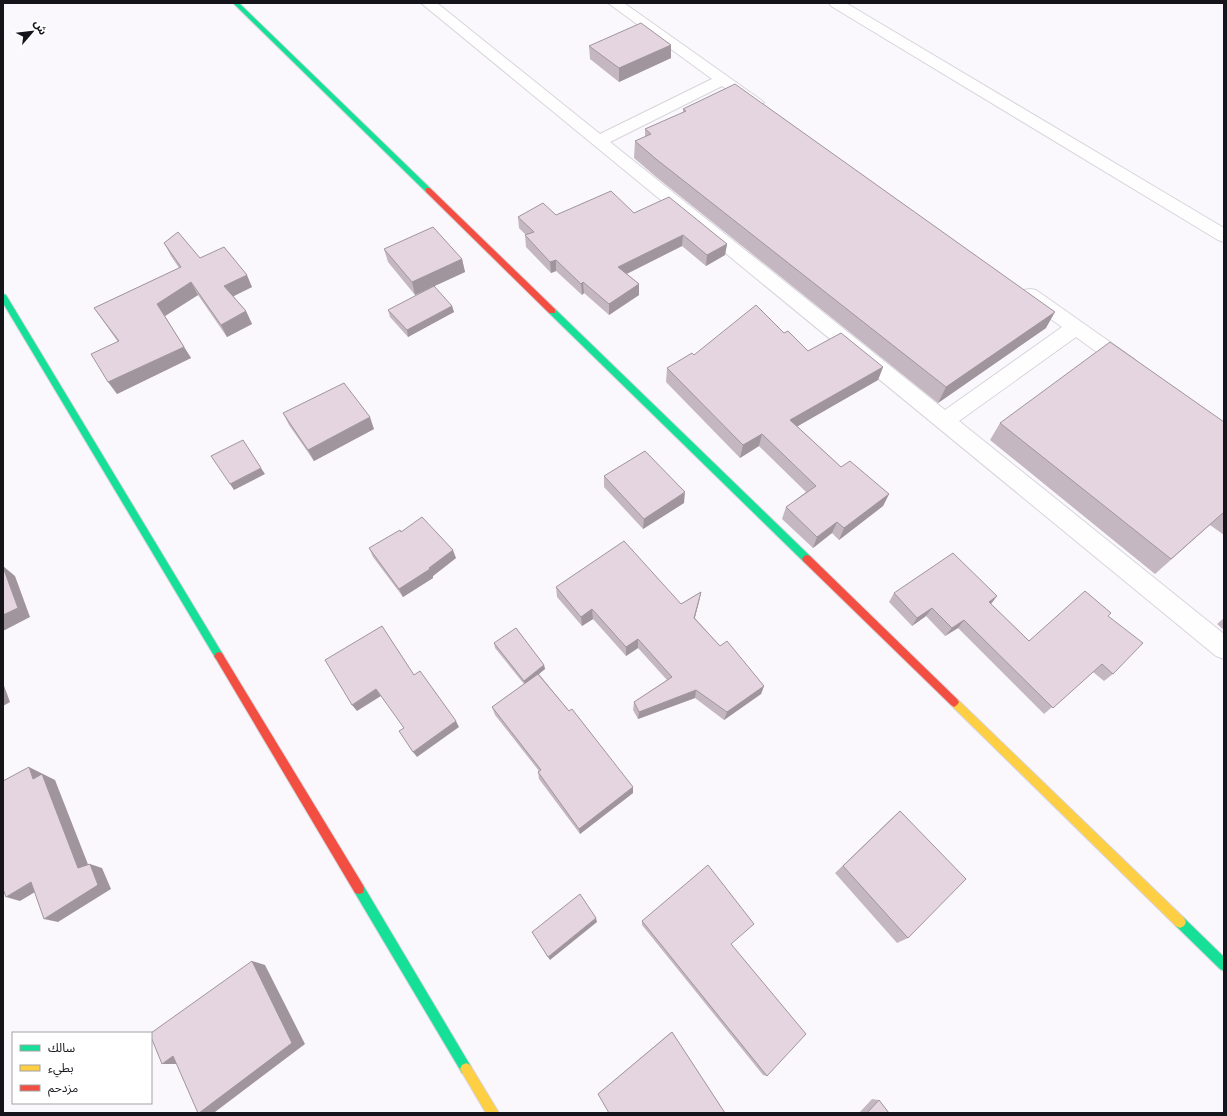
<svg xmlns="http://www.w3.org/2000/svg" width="1227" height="1116" font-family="Roboto,'Noto Sans Arabic',sans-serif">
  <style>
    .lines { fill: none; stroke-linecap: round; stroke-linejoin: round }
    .street-casing { stroke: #d7d5db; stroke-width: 2 }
    .fast-casing { stroke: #d7d5db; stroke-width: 2 }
    .slow-casing { stroke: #d7d5db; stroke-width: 2 }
    .jam-casing { stroke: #d7d5db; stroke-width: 2 }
    .street { fill: #fefeff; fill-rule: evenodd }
    .fast { fill: #16e098; fill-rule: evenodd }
    .slow { fill: #ffcf43; fill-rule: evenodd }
    .jam { fill: #f24e42; fill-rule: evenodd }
    .wall { fill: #c5b7c1 }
    .shaded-wall { fill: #a0959d }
    .building { fill: #e5d5e0; stroke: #a0959d }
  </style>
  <rect width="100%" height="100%" fill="#faf8fd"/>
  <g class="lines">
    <g class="street-casing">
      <path id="street" d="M421,3h16l163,131 112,-55 -104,-76h16l137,97 3,3 -3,3 -5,2 -5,-2 -29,-20 -112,56 335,268 117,-83 -38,-27 -3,-5 3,-5 6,-1 6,1 98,69 3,5 -3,5 -7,2 -7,-2 -44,-32 -117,84 265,213v25l-8,-3z
        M829,3h17l378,225v14l-6,-2 -387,-234z"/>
    </g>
    <g class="fast-casing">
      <path id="fast" d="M233,3h6l191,185v4h-4z
        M3,294l3,1 216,358 2,3 -2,3 -3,1 -3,-1 -213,-356z
        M552,308l3,1 255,247 2,3 -2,3 -3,1 -3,-1 -255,-249v-4z
        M359,884l4,1 107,180 2,4 -2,4 -4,2 -4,-2 -107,-180 -1,-4 1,-4z
        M1180,916l4,2 40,39v14l-4,-2 -44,-43 -2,-4 2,-4z"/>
    </g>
    <g class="slow-casing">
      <path id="slow" d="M954,697l3,2 227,219 2,4 -2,4 -4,2 -4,-2 -225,-221 -2,-3 2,-3z
        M466,1063l4,2 29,48h-13l-26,-44 2,-4z"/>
    </g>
    <g class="jam-casing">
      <path id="jam" d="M426,188h4l125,121v4h-6l-123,-121z
        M807,555l3,1 147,143 2,3 -2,3 -3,2 -3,-2 -147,-143 -2,-3 2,-3z
        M219,652l3,1 141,232 1,4 -1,4 -4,1 -4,-1 -139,-234 -2,-3 2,-3z"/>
    </g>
    <use href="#street" class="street"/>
    <use href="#fast" class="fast"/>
    <use href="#slow" class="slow"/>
    <use href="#jam" class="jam"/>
  </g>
  <path class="wall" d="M671,45v13l-52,24 -29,-23 -1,-13z
    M683,109l363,219 -108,75 -283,-227 -21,-18 1,-17 10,-4v-8l38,-16z
    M634,213l93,31 -2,11 -19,11 -24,-20 -55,28 12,10v11l-30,20 -25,-22 -2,2 -26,-24 -5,2 -25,-26 -1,-12h1l-7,-7 -1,-11 38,-2z
    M164,243l36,15 52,29 -19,9 13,15 6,13 -25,13 -29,-42 -33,21 26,42 -74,36 1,-52 -24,-34 85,-40 -8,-12z
    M384,249l78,10 3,13 -50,23 -27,-33z
    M452,306l2,6 -46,25 -18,-20 -2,-7z
    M784,333l24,18 75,16 -5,13 -81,46 44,41 48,27 -6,12 -44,34 -7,-7 -19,15 -31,-29 4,-12 20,-15 -47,-46 -19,12 -74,-76 1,-14 27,-13z
    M283,413l91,16 -60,32 -25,-36z
    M1224,422v113l-14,-10 -55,49 -165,-134 10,-17z
    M604,476l80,27 -41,26 -39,-42z
    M401,532l55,26 -23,18v2l-30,19 -30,-40 -4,-9z
    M556,587l125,17 20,-12 -6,26 25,28 44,40 -3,8 -37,26 -29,-22 -57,21 -5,-9 1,-8 33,-22 -29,-32 -12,8 -33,-37 -11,7 -25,-29z
    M894,593l103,3 -6,8 38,37 79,-25 5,58 -9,7 -11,-9 -49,42 -86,-86 -13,8 -19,-20 -14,10 -23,-24z
    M1224,618v12l-7,-6z
    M494,643l50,22 1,4 -6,5 30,37 64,76v6l-53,41 -41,-55 -1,-7 1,-1 -44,-56 -3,-8 32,-23 -29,-36z
    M900,811l8,127 -11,5 -62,-70 55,-53z
    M642,921l89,23 36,132 -4,-1 -121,-150z
    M672,1032l-74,62 1,-1 71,-60z
    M872,1099l7,1 10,13h-30z"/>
  <path class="shaded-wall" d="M671,45v13l-52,24v-14z
    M683,235l-1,11 -64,32v-11z
    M727,244l-2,11 -19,11 1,-11z
    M462,259l3,13 -50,23 -3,-13z
    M556,260v11l-5,2 -1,-11z
    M247,275l5,12 -22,11 -6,-12z
    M191,282l7,13 -33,21 -8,-12z
    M583,282l1,11 -2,2 -1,-11z
    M639,284v11l-30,20v-11z
    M452,306l2,6 -46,25 -1,-7z
    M246,311l6,13 -25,13 -6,-12z
    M1055,312l-9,16 -108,75 8,-16z
    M184,347l7,11 -74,36 -9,-12z
    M883,367l-5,13 -92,53 4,-13z
    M370,417l4,12 -60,32 -6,-11z
    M762,434l-3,12 -19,12 3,-13z
    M261,468l4,6 -31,16 -4,-6z
    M685,492l-1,11 -41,26 1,-10z
    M889,494l-6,12 -44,34 5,-12z
    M837,522l-5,11 -19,15 4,-11z
    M453,550l3,8 -23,18v2l-30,19 -4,-8z
    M3,566l12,10 15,41 -27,14z
    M701,592l-2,10 -7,25 2,-9z
    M997,596l-7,9 -1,-3z
    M932,608l-6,8 -14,10 5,-8z
    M592,609l1,10 -11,7 -1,-9z
    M964,620l-6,8 -13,8 7,-8z
    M638,639v9l-12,8v-9z
    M544,665l1,4 -20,16 -1,-4z
    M3,683l7,19 -7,4z
    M764,686l-3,8 -37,26 3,-8z
    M376,689l5,7 -24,15 -5,-6z
    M696,690l-1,8 -57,21 1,-7z
    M456,721l3,6 -42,30 -4,-5z
    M29,767l26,13 36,92 -13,-4 -45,-89z
    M633,787v6l-53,41 -1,-5z
    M90,864l12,4 9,21 -53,33 -14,-3z
    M31,882l14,4 -25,15 -14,-4z
    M596,918l1,4 -47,38 -2,-3z
    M252,961l13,4 40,79 -90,68 -16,1z
    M173,1056l7,8h-18z"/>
  <path class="building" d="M641,23l30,22 -52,23 -30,-22z
    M735,84l320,228 -109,75 -290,-228 -21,-18 16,-7 -6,-5 41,-18 -3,-2z
    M611,191l23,22 35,-16 58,47 -20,11 -24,-20 -65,32 21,17 -30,20 -26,-22 -2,2 -25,-24 -6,2 -25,-27 9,-3 -16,-15 25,-14 13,12z
    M433,227l29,32 -50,23 -28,-33z
    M178,232l22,26 24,-11 23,28 -23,11 22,25 -25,14 -30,-43 -34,22 27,43 -76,35 -17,-28 28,-13 -25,-33 87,-41 -17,-24z
    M434,286l18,20 -45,24 -19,-20z
    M756,305l28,28 4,-2 20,20 33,-18 42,34 -93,53 51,47 9,-6 39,33 -45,34 -7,-6 -20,15 -31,-30 30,-21 -54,-52 -19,11 -76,-77 25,-15 2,2z
    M1110,342l114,80v90l-53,47 -171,-136z
    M344,383l26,34 -62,33 -25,-37z
    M243,440l18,28 -31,16 -19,-28z
    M645,451l40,41 -41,27 -40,-43z
    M422,517l31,33 -24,18 1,1 -31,20 -30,-41 31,-18 1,2z
    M624,541l57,63 20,-12 -7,26 26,28 7,-5 37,45 -37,26 -31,-22 -57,22 -5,-10 38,-25 -34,-38 -12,8 -34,-38 -11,8 -25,-30z
    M953,553l44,43 -8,6 40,39 56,-50 26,22 -3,3 35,27 -30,31 -11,-10 -49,44 -89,-88 -12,8 -20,-20 -15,10 -23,-25z
    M3,567l15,41 -15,7z
    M382,626l32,49 6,-4 36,50 -43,31 -14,-21 5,-3 -28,-39 -24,16 -27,-45z
    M516,628l28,37 -20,16 -30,-38z
    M538,674l31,37 3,-2 61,78 -54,42 -41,-57 3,-2 -49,-63z
    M29,767l4,12 9,-5 36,94 12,-4 8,21 -54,34 -13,-37 -25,15 -3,-8v-108z
    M900,811l66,68 -58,59 -65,-72z
    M708,865l46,59 -23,20 75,90 -39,42 -125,-155z
    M580,894l16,24 -48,39 -16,-25z
    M252,961l40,82 -93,70h-1l-25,-57 -11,8 -11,-27v-4z
    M672,1032l53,81h-116l-11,-19z
    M879,1100l10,13h-22z"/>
  <rect width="1227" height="1116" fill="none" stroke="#15141a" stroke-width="8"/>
  <rect x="12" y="1032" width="140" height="72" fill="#ffffff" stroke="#a1a1a3"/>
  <rect x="20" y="1045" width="20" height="6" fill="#16e098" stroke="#a1a1a3"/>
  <text x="48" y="1052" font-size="12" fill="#15141a">سالك</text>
  <rect x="20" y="1065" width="20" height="6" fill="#ffcf43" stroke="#a1a1a3"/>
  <text x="48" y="1072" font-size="12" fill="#15141a">بطيء</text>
  <rect x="20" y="1085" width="20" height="6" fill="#f24e42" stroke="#a1a1a3"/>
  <text x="48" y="1092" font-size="12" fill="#15141a">مزدحم</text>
  <g transform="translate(32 32) rotate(62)" stroke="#ffffff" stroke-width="3" paint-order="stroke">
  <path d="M0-3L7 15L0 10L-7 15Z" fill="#15141a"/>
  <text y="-6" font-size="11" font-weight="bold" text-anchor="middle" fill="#15141a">ش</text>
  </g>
</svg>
